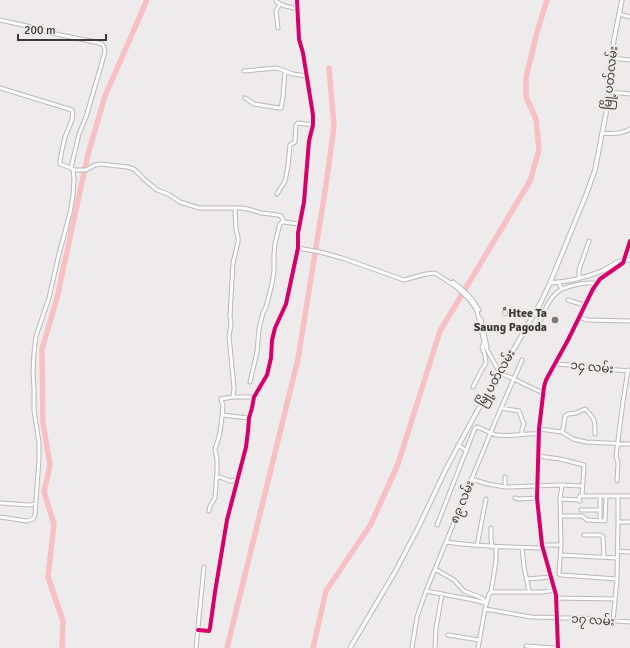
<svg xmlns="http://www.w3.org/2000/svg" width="630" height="648" font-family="Signika,'Noto Sans Myanmar',sans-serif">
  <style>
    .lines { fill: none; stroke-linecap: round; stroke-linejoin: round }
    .river { stroke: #f8c0c2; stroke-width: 5.5 }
    .minor-casing { stroke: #bab8b8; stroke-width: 5 }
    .major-casing { stroke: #bab8b8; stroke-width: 5.5 }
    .minor { stroke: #fcfcfc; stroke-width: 3 }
    .major { stroke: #fcfcfc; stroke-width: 3.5 }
    .cycleway-casing { stroke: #eeeaea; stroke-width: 6 }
    .cycleway { stroke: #d6006c; stroke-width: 4 }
    .poi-dot { fill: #797777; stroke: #eeeaea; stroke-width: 1.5 }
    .labels { text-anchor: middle; stroke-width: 4; stroke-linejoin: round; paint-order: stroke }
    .street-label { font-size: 12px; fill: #3a3939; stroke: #eeeaea }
    .poi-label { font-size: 12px; font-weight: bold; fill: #3a3939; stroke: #eeeaea; text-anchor: end }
  </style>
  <rect width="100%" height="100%" fill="#edebeb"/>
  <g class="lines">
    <path class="river" d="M62,648l1,-27 -15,-44 6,-53 -10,-32 6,-27 -7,-42 -1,-74 15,-51 31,-144 17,-58 42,-96
      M227,648l71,-289 28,-174 8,-59 -5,-58
      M313,648l13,-57 45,-67 27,-60 42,-133 90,-150 9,-31 -3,-31 -10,-22v-19l11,-46 10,-32"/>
    <g class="minor-casing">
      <path id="minor" d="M276,0v1l4,3 5,2 13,3
        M619,14l11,3
        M0,20l27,6 24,7 44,9 7,2 2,3 1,4 -4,15 -15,51 -7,17 -8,34 4,2h11l9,-5 6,-1 26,3 7,2 11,11 12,10 11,4 12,8 19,6h36
        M278,28l-2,-17 4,-7
        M611,58l19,2
        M244,71l33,-3 16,6 14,2
        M0,88l72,22c3,8 -4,19 -7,27 -2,8 -4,17 -5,25v2l11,4
        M609,92l21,2
        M245,98l9,6 25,4h2l2,-11 2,-26
        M602,133c9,1 20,1 28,-4
        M277,194l8,-13 3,-15 2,-21 5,-3 1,-17 2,-2 15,2
        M298,248l22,4 22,6 62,22 22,-6 9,-1 20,13 14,13 7,10 2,6 7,31 15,27 14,6 10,5 19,9
        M579,278v-8l10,-29
        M453,282c10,7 20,17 26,28
        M558,282l4,7c11,-4 24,-8 35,-5
        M568,300l16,5
        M579,317l8,3 43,1
        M481,319l6,28
        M538,326c6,-14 11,-30 24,-37
        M555,364l14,1 36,4 25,2
        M250,382l7,-30 2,-23 4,-16 3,-6 5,-19 2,-10 1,-8v-15l1,-12 5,-19 3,-3
        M473,387l8,-16 5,-8 -1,-8 -3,-8 2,-4
        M233,397l1,-9 -5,-52 2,-11 -1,-9 3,-53 5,-21v-5l-2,-7 -1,-22c9,-1 17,2 26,5 7,1 14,1 20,3l3,6 15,2
        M501,408l18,3 4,11 1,2 -2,5v5
        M222,415l27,3
        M539,429l23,3 11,7 13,3 44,2
        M562,432l1,-3 2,-13 3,-2 8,-1 9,-4c10,10 10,10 10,25
        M458,445l9,6
        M538,456l22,3 24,6 -2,31h-2l-1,2 1,3
        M505,477v10h2l53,-2 22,1
        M217,478l3,-1 10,4 7,-1
        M471,479l17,5 17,3
        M617,481l1,-18 -2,-7 7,-54 5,-32
        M562,485l-2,14 1,46 -2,29 2,1 56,4
        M582,496h48
        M618,496v26h12
        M515,498l4,1 18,-1
        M560,499l19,1
        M0,503l29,2 6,-1
        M581,510h19
        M209,511l1,-5 5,-8 2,-27v-12l-2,-10 4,-12 2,-11 2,-20 -2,-7 12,-2h21
        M560,516h22l5,4 18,1 1,-25
        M0,517l27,4 6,-2 2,-4 4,-56v-16l-5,-33v-21l-1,-17 1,-19 2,-17 13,-38 9,-40 12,-45 3,-17 1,-17 -1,-10
        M600,520v-24
        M437,525l38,-97 2,-1c7,2 13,7 20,8 12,2 29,-2 42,-1
        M491,528v10l1,9
        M584,535h17l2,2 1,20
        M446,542c32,5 65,5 97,6
        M542,545h19
        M477,546l9,-47
        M522,548l2,19 5,24
        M617,551l13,1
        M560,555l57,3
        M435,569l19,11 10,11 18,7 3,3v2
        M526,579l25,-2
        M555,590l-12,2h-52l-2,2 -4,15 46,8 52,1 47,4
        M426,591l43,8 13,3 4,2
        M491,592l5,-31v-14
        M556,598l59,1
        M613,621l4,-42 1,-57
        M198,630l11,1 1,-3 5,-36 12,-72 19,-73 2,-16 1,-13 3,-10 2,-11 13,-22 4,-17 1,-18 3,-12 11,-24 12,-56v-15l6,-31 5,-61 4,-16v-10l-10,-62 -4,-14 -2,-39
        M448,635l31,5
        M526,646l28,2
        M196,648l8,-81
        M412,648l5,-31 9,-26 69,-169 27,-62
        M435,648l1,-20 6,-34
        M478,648l7,-39
        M558,648l-2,-53 -14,-50 -5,-47 2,-69 5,-42 2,-7 22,-40 25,-51 7,-10 23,-16 7,-22"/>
    </g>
    <g class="major-casing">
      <path id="major" d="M550,283c16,-1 37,-6 52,-12 10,-4 15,-12 28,-11
        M350,648l45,-76 24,-46 27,-57 30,-56 24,-40 41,-71 9,-19 36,-88 9,-25 11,-57 5,-53 3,-21 8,-39"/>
    </g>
    <use href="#minor" class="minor"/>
    <use href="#major" class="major"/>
    <g class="cycleway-casing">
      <path id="cycleway" d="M198,630l11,1 1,-3 5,-36 12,-72 19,-73 2,-16 1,-13 3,-10 2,-11 13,-22 4,-17 1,-18 3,-12 11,-24 12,-56v-15l6,-31 5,-61 4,-16v-10l-10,-62 -4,-14 -2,-39
        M558,648l-2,-53 -14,-50 -5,-47 2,-69 5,-42 2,-7 22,-40 25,-51 7,-10 23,-16 7,-22"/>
    </g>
    <use href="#cycleway" class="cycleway"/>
  </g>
  <circle class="poi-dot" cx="555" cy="320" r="4"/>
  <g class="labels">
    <g class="street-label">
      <text transform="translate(610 78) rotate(-84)" y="4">မြို့ပတ်လမ်း</text>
      <text transform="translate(592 367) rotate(6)" y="4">၁၄ လမ်း</text>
      <text transform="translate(496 378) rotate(-60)" y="4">မြို့ပတ်လမ်း</text>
      <text transform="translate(462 502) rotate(-68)" y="4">၈၉ လမ်း</text>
      <text transform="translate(593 620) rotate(4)" y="4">၁၇ လမ်း</text>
    </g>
    <g class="poi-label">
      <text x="547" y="317">ံHtee Ta<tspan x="547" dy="14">Saung Pagoda</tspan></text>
    </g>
  </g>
  <path d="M18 34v6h88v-6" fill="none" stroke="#3a3939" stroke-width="2"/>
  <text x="24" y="34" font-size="12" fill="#3a3939" stroke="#eeeaea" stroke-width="3" paint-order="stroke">200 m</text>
</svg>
